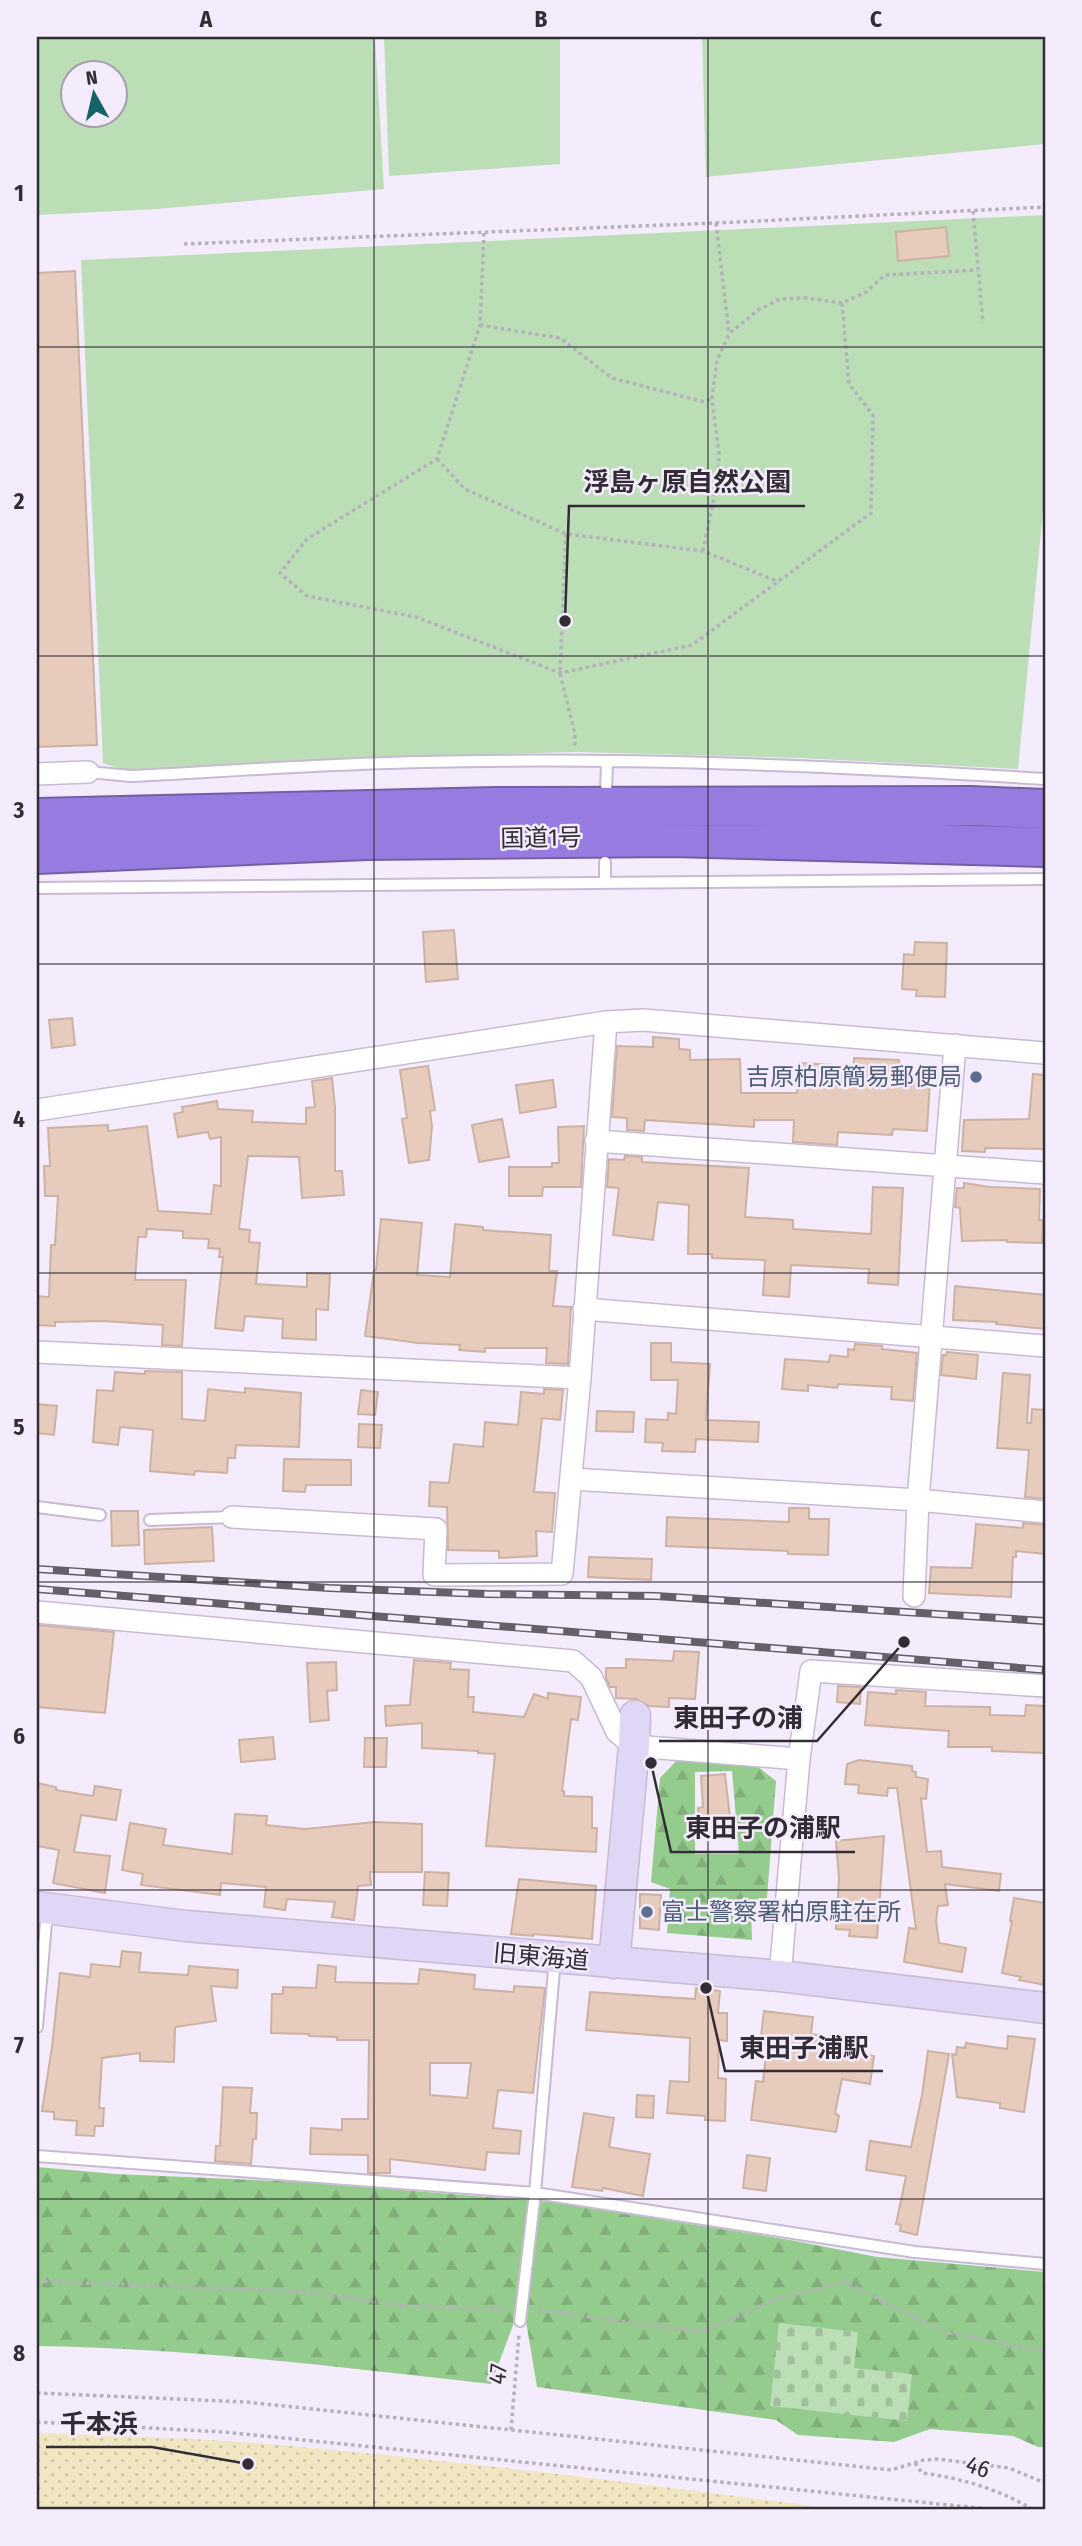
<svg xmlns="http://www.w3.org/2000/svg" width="1082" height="2546" font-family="'Fira Sans Condensed','Noto Sans JP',sans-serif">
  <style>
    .green { fill: #bbdeb6; fill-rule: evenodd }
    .forest { fill: url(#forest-firs); fill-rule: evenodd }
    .sand { fill: url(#sand-dots) }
    .cemetery { fill: url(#cemetery-stones) }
    .building { fill: #e7cbbc; stroke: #ccb2a3; stroke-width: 2; fill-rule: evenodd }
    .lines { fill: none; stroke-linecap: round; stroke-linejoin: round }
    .lane-casing { stroke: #c7bad2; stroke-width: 14 }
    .street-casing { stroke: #c7bad2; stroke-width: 24 }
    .secondary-casing { stroke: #c7bad2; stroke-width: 33 }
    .highway-casing { stroke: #745fa4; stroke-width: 42 }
    .path { stroke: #b6afbc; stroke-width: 3.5; stroke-dasharray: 3.5 3.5; stroke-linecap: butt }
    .lane { stroke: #fff; stroke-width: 10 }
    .street { stroke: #fff; stroke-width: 21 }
    .secondary { stroke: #e0d7f6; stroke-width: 30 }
    .highway { stroke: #987be0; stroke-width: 38 }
    .rail-casing { stroke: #655f6a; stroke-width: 8 }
    .rail { stroke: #f4ecfc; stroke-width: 5; stroke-dasharray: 16; stroke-linecap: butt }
    .grid { fill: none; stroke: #312c35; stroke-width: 2; stroke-opacity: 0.55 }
    .service-dot { fill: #5c6f8a; stroke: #f4ecfc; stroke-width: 2.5 }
    .labels { text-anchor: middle; stroke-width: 5; stroke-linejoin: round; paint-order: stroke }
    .street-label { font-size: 24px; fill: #312c35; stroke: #f4ecfc }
    .service-label { font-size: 24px; fill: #4e5e75; stroke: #f4ecfc; text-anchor: end }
    .leader { fill: none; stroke: #312c35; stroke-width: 2.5 }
    .callout-dot { fill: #312c35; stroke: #f4ecfc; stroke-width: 2.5 }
    .callout-label { font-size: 26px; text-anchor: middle; font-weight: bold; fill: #312c35; stroke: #f4ecfc; stroke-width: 5; stroke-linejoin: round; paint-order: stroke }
    .neatline { fill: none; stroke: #312c35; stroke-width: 2.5 }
    .grid-label { font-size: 23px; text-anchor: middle; font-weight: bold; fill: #312c35 }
  </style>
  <defs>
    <pattern id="forest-firs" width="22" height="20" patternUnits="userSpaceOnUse" patternTransform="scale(1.75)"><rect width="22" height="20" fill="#94cc8d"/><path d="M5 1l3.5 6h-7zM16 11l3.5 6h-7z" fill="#80af7a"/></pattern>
    <pattern id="sand-dots" width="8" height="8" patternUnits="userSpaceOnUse" patternTransform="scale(1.75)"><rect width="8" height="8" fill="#f0e6c1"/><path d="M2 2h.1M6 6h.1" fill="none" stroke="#cec5a6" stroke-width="1.8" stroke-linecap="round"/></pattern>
    <pattern id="cemetery-stones" width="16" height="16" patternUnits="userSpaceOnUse" patternTransform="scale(1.75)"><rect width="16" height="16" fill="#bbdeb6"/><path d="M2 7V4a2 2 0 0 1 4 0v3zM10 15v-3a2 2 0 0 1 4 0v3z" fill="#a1bf9d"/></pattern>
  </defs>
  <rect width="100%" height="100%" fill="#f4ecfc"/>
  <path class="green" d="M37,37h338l9,152 -227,20 -120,6zM74,74h42v42h-42z
    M384,37h176v127l-171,12z
    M702,37h343v107l-339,33z
    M1045,215v275l-27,279 -218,-11 -224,-6 -225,6 -228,12 -20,-7 -22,-503z"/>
  <path class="forest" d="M679,1758l78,8 19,15 -9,117 -16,10 1,32 -85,-7 3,-44 -19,-7 9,-104zM732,1771l7,83h-44v-82z
    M37,2167l79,7 185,8 251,20 238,38 87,17 168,15v175h-7l-25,-11 -83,-7 -36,13 -96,-7 -22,-15 -239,-33 -11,-66 -11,-1 -24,64c-151,-17 -302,-36 -454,-38z"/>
  <path class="sand" d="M37,2433c84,3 169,5 253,13 183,16 365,40 547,63h-800z"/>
  <path class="cemetery" d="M779,2323l79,9 -4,36 58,6 -5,47 -137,-15z"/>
  <path class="building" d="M946,227l3,29 -51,5 -2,-29z
    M75,271l22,474 -60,2v-474z
    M454,930l4,49 -32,3 -3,-50z
    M915,942l32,1 -2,54 -29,-1 1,-6 -15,-1 2,-35 10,1z
    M72,1018l3,27 -23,3 -3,-28z
    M653,1037l26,2v10l11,1v10l50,-1 1,34h56l2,-30 55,3v-8l45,2 -2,19 33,2 -3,50 -34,-2 -1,6 -54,-3 -1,13 -44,-3 1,-22h-40v7l-109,-7 -1,11 -17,-1v-12l-15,-1 5,-71 36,1z
    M428,1066l7,44 -5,1 2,15 -3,34 -20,3 -7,-44 5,-1 -7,-48z
    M1033,1074l12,1v74l-60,-1v4l-23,-1 2,-31 65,-1z
    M332,1078l3,29v64h7l2,24 -42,3 -3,-41 -51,-1 -9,73 11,1 -1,12 11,1 -4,41 51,3v-14l23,1 -2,36 -12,-1v31l-34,-2 1,-19 -38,-3 -2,15 -28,-3 8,-71h-4l1,-8 -12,-1 1,-9 -26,-1v-7l-36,-2 -1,8h-8l-3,43h51l-4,66 -20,-1 1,-20 -60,-4 -48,1v4l-18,-1v-29l12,1 2,-52h4l3,-49h-13l-1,-30h6l-2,-38 60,-3v6l39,-5 11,85 53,3 3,-29 7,1v-49l-11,2 -2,-7 -30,5 -4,-23 9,-2 -1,-5 35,-6 1,8 35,2 -1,11 54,2v-16l9,-1 -3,-26z
    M553,1080l3,27 -36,6 -4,-28z
    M502,1119l7,38 -30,5 -7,-37z
    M584,1126l-3,61h-38l-1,9h-33v-29h43v-4h7l-1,-36z
    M625,1156l17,1v5l107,6 -4,49 48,3v9l78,5 2,-47 30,1 -5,97 -30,-2 1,-14 -78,-4 -2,32 -26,-2 2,-35 -53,-2v-4h-24l1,-49 -31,-3 -5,38 -40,-5 6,-47 -12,-1 2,-28 15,1z
    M964,1183l26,4 50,2 -1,31h4l-1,23 -35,-1v-2l-45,1 -2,-33 -5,-1 2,-19h7z
    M381,1219l41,4 -5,52 33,2 5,-53 28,3v3l68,5 -2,36h8l-4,35 18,1 -3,57 -22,-1 1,-15h-62v4l-26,-2 1,-5 -42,-2 -53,-7 9,-66h2z
    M955,1286l90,9v34l-49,-5 1,-2 -44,-2z
    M651,1343h20v19l39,2 -4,56 53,2 -1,20 -62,-3 -1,13 -33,-1 1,-8 -18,-1 1,-23 22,1v-7l8,1 2,-34h-27z
    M855,1344l27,2v3l35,4 -4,48 -22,-2 1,-12 -54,-3 -1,4 -29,-3v6l-26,-2 3,-30 44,3 1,-7 18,2v-8l6,1z
    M947,1352l31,3 -2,24 -35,-4 2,-20h3z
    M145,1371l37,1v47l23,2 3,-32 37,4v-5l56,5 -2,54 -63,-2 -1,13h-7l-1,15 -32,-2 -1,4 -44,-4 3,-41 -33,-3 -2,18 -25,-3 4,-52 16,1 2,-19 30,2z
    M1003,1373l27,2 -3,48h4l1,-14 13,1v89l-20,-2 4,-47 -32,-2z
    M544,1389l19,1 -3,30 -18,-2 -8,74 21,1 -3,39 -16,-1 1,25 -38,2v-7l-51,-1 -1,-43 -18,-1 1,-24 19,1 5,-39 29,3 2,-25 33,3 3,-33 23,2z
    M361,1390l17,2 -3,23 -17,-1z
    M37,1404l20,2 -3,29 -17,-2z
    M597,1411l37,1 -1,20 -37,-1z
    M359,1424l23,1 -2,23 -22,-1z
    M284,1459l67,1v25h-45l-1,7 -22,-1z
    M789,1508h20v11h20l-1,36 -40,-1v-3l-122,-5 1,-29 122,5z
    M111,1511h27l1,34 -27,1z
    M1023,1523l22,2v29l-29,-3v6h-3l-2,40 -82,-4 2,-26 41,1 4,-44 47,4z
    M212,1527l2,34 -69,3 -1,-34z
    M589,1557l63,2 -1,21 -63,-3z
    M37,1625l77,7 -9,81 -68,-6z
    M674,1651l25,1 -4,47 -26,-1v9l-20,-1 -13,-7 -20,-1v-11h-6l-4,-9v-10h20v-9l47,2z
    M414,1660l37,3 -1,6 19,1 -1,27h6l-1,15 51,5 10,-23 14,5v-6l33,4 -3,23 -7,-1 -9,72h2v5l28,1v31h5l-1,24 -110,-6 9,-92 -17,-1v-2l-56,-3v-25l-36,3 -1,-20 25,-1z
    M336,1662l1,28 -10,1 2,29 -19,2 -3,-59z
    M838,1686l23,1 -1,17 -23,-2z
    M896,1690l30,2 -1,14 65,1v8l35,1 1,-11 19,1 -1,47 -52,-2v-4h-44l1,-16 -84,-6 3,-33 28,2z
    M273,1737l2,22 -34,3 -2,-22z
    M365,1738h22l-1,29h-22z
    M859,1760l53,6v5l4,1v5l12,2 -2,20 -5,-1 6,54 14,-1 1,16 59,7 -2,17 -54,-7 3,21 -10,1 -2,15 3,22 27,5 -4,24 -58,-10 5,-34 7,1 -19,-141h-9l-1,8 -29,-3 1,-8 -14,-1 2,-20z
    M725,1774l7,61 -24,2v-4l-8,1 -2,-26 5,-1 -2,-31z
    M37,1783l19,4v3l37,6 2,-10 26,4 -5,30 -35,-5 -7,37 36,4 -5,37 -52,-10 6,-33 -22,-4z
    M235,1814l32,2 -1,9 39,4 70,-7 47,2v48h-52l1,13 -13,1 -4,34 -22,-3 3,-15 -48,-3 -2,11 -21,-3 2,-20 -45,-4 -1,12 -79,-10 2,-11 -21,-4 8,-47 36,6 -3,16 69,9z
    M884,1836l-7,102 -28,-2 1,-6 -14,-1 3,-51 -3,-37z
    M425,1872l24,1 -2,33 -24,-1z
    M519,1879l77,7 -4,53 -59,-5v2l-22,-2z
    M640,1894l21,1 -2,35 -19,-2z
    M1014,1898l31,5v82l-26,-5 2,-3 -19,-4 10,-52h-2z
    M122,1951l19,2 -2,19 49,3 1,-9 49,4 -1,18 -26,-2 5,35 -41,6 -1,35 -34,-1v-8l-38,5 -3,50h5l-1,18h-8l-1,10 -18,-1 1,-14 -23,-2v-7l-12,-1 10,-64 8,-74 30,4 1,-13 29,3z
    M318,1965l18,2 -1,15 83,2 2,-15 55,6 -1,14 40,3v-6l31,2 -12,105 -35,-3 -5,38 28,3 -2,23 -32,-2 -2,18 -95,-11v14h-22v-18l-58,-1 1,-26 31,2v-11h26l1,-79h-32v-3l-28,-1v-2l-38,-1 1,-39h11v-7l33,1zM430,2063h41l-4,35 -37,-3z
    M696,1988l24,3 -2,22h9v28l-8,-1 -1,38 8,1 -1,42 -20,-1v-4l-38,-3 3,-32 19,1 1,-44 -104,-8 4,-38 105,7z
    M764,2011l49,6 -2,17 38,6 -1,11 26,5 -4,28 -28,-5 -7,34 4,3 -3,16 -85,-12 5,-39 7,1 4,-37 -7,-1z
    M1008,2036l27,3 -11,73 -24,-4v-5l-43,-6 -5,-43 4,1 1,-8 8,1 1,-5 41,6z
    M928,2051l21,3 -32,181 -17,-4 1,-6 -5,-1 10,-48 -40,-6 4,-29 41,6 11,-52z
    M223,2087l29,1 -2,25h7l-1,26h-3l-2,25 -36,-3 1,-15h4z
    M637,2095l17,1 -1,22 -17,-1z
    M584,2113l30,5 -5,29 41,7 -7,42 -40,-8 -1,3 -30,-4z
    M747,2155l23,3 -4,33 -23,-3z"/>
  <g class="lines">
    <g class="lane-casing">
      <path id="lane" d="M88,772l43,4c97,-5 194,-12 291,-14 208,-5 416,4 623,17
        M606,794l1,-33
        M605,883v-21
        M37,888l1008,-9
        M37,1507l63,8
        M150,1520l82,-3
        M37,2027l10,-116
        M37,2156l498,37 380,59 130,12
        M520,2321l15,-128 20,-235"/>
    </g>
    <g class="street-casing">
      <path id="street" d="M37,774l51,-2
        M37,1110l569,-88 37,-2 402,33
        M596,1141l449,32
        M584,1309l461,37
        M37,1352l543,26
        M572,1479l346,21 127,12
        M232,1517l204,12 -2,46 128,-1 18,-196 26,-356
        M914,1596l4,-96 37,-455
        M37,1612l536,49 18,16 26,55 17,14 165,13
        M780,1976l19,-217 12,-88 234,15"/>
    </g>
    <g class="secondary-casing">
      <path id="secondary" d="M37,1907l149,19 594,50 265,32
        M614,1963l20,-217 1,-30"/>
    </g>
    <g class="highway-casing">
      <path id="highway" d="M37,818l458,-11 476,-1 74,3
        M37,854l330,-14 306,-3 372,10"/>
    </g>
    <path class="path" d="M973,211l10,112
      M716,223l13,111
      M484,233l-4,92 -43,134 -130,80 -27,34 27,23 109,21 144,56 132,-28 179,-132 2,-98 -24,-31 -7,-81
      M184,244l532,-21 329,-16
      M480,325l80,13 52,40 93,24 7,-4
      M437,459l28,30 101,45 137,17 76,31
      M566,534l-6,139 15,61v13
      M703,551l14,-68 2,-28 -7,-57 5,-38 12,-26 29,-24 22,-11 26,-1 36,5 24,-11 19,-17 93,-5
      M37,2281l271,11 93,14 105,3
      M538,2310l164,22 76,-34 67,-16 100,50 100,20
      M37,2393l209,9 645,68 33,-10 13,-1 72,9 36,15
      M37,2422l187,10 765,77
      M511,2430l8,-96
      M915,2463l7,10c39,5 76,16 110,36"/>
    <use href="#lane" class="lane"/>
    <use href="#street" class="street"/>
    <use href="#secondary" class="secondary"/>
    <use href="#highway" class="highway"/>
    <g class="rail-casing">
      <path id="rail" d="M37,1569l292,19 158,6 169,2 389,25
        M37,1589l1008,81"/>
    </g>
    <use href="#rail" class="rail"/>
  </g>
  <path class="grid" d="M374,37v2472M708,37v2472M37,347h1008M37,656h1008M37,964h1008M37,1273h1008M37,1582h1008M37,1890h1008M37,2199h1008"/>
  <g class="service-dot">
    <circle cx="976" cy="1077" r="7"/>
    <circle cx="647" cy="1912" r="7"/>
  </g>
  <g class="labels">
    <g class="street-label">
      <text transform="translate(541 838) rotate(-1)" y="8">国道1号</text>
      <text transform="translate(541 1957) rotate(5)" y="8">旧東海道</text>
      <text transform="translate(498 2374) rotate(-85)" y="8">47</text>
      <text transform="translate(978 2467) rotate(19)" y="8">46</text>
    </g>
    <g class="service-label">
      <text x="962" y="1085">吉原柏原簡易郵便局</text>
      <text x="661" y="1920" text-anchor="start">富士警察署柏原駐在所</text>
    </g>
  </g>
  <path class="leader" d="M565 621L569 506H805M904 1642L817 1741H659M651 1763L671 1852H855M706 1988L725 2071H883M248 2464L152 2447H46"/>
  <g class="callout-dot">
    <circle cx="565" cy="621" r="7"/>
    <circle cx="904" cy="1642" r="7"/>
    <circle cx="651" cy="1763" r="7"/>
    <circle cx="706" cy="1988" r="7"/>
    <circle cx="248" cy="2464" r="7"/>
  </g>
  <g class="callout-label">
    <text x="687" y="491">浮島ヶ原自然公園</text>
    <text x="738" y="1727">東田子の浦</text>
    <text x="763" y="1837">東田子の浦駅</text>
    <text x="804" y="2057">東田子浦駅</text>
    <text x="99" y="2433">千本浜</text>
  </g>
  <rect width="1082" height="2546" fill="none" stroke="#f4ecfc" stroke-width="77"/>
  <g transform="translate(94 94) rotate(352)"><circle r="33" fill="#f4ecfc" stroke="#a69fac" stroke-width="2"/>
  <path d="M0-5L12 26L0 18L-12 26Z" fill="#136369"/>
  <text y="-10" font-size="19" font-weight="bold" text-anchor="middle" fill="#312c35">N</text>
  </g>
  <rect x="38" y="38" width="1006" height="2470" class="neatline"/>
  <g class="grid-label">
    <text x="206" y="27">A</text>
    <text x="541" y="27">B</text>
    <text x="876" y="27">C</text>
    <text x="19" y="201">1</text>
    <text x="19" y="509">2</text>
    <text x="19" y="818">3</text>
    <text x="19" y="1127">4</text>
    <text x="19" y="1435">5</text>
    <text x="19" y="1744">6</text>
    <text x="19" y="2053">7</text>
    <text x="19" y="2361">8</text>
  </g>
</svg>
